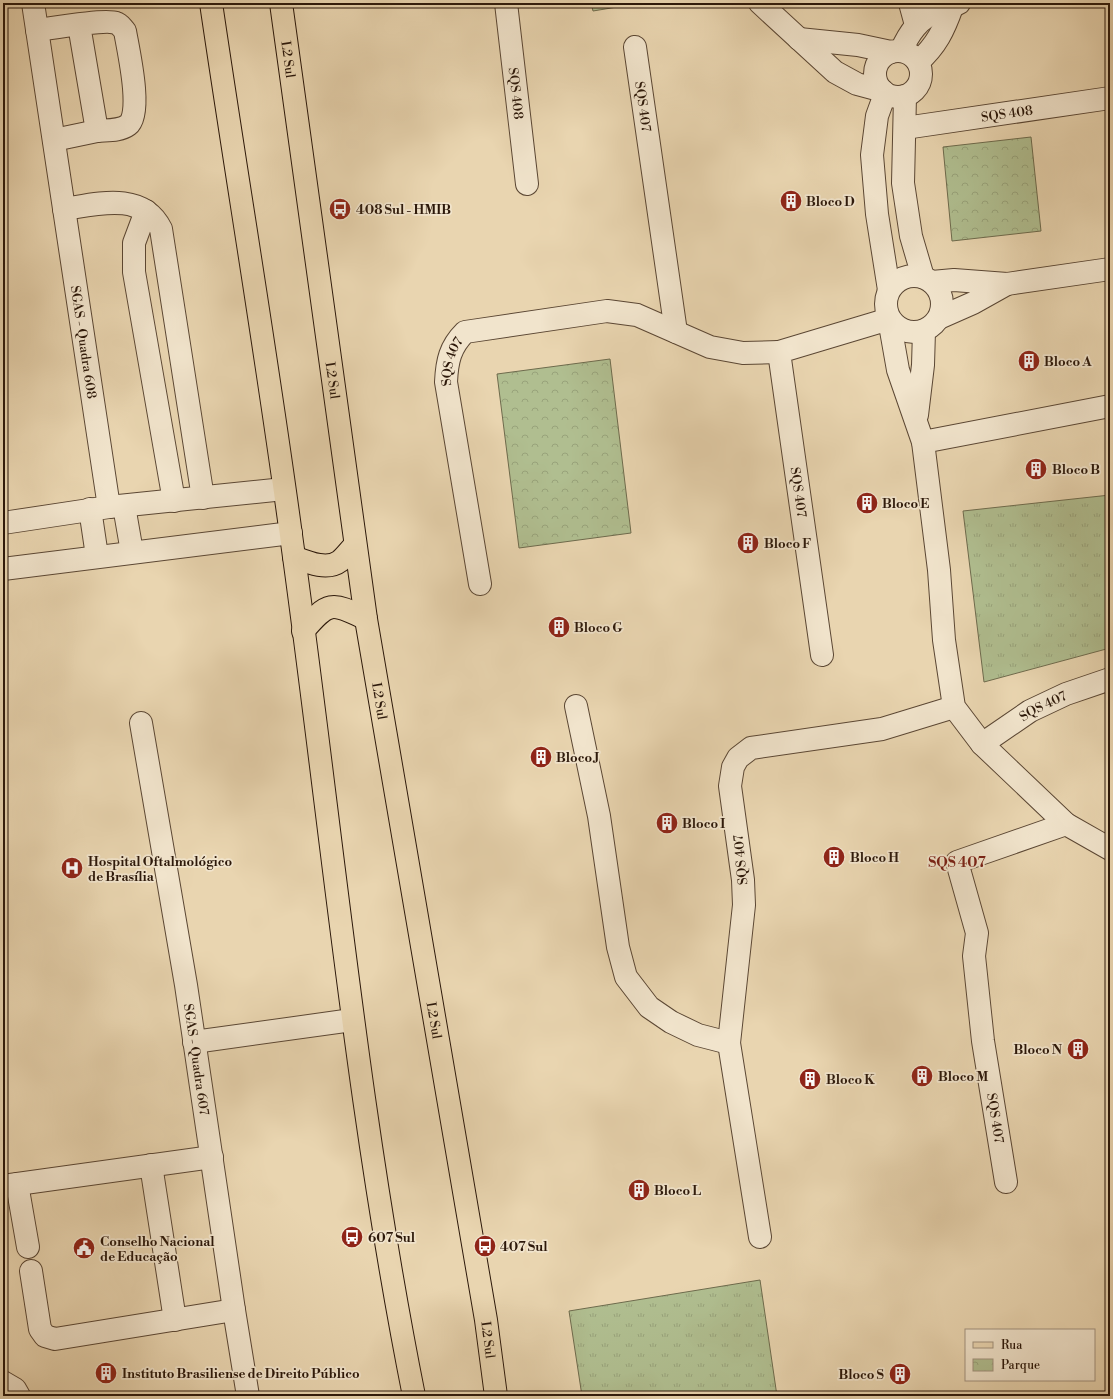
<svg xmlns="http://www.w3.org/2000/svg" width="1113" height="1399" font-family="'Libre Bodoni',serif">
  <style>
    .grass { fill: url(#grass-tufts); stroke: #6e6b4d }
    .park { fill: url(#park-crowns); stroke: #6e6b4d }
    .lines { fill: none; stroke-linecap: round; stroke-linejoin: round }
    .minor-casing { stroke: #5b4734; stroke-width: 24 }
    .major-casing { stroke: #2c180a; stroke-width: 24 }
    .minor { stroke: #f1e4cc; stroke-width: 22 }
    .major { stroke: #e9d5b0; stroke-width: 22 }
    .labels { text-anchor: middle; stroke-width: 3.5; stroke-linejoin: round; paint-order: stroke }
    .street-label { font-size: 13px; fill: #2c180a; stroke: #f1e4cc }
    .poi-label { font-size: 13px; font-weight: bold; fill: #2c180a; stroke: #f1e4cc; text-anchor: start }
    .neighbourhood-label { font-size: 14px; font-weight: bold; fill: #7a1f14; stroke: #f1e4cc }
  </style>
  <defs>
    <pattern id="grass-tufts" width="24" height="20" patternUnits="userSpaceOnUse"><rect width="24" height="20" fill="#b0be90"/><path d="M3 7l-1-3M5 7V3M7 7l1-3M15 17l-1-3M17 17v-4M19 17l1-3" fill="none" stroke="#98a37b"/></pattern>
    <pattern id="park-crowns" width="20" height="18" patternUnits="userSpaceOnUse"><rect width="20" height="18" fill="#b0be90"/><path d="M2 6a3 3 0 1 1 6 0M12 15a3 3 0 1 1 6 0" fill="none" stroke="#98a37b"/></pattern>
  </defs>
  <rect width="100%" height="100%" fill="#e9d5b0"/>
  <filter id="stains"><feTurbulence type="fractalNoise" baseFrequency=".005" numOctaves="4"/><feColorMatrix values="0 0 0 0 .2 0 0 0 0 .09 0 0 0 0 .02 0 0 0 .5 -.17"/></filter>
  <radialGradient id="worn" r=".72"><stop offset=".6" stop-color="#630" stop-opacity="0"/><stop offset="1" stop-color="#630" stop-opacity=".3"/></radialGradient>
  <path class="grass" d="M1110,495v153l-126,34 -21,-171z
    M760,1280l17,116h-195l-13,-85z"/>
  <path class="park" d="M591,3h50l-48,8z
    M1031,137l10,94 -89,10 -9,-94z
    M610,359l21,174 -112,15 -22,-174z"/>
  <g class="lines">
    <g class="minor-casing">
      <g id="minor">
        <path id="s1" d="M33,3l76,504"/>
        <path id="s2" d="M506,3l21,181"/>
        <path d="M760,3l75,69 22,12 26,7"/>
        <path d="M910,3l6,22"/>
        <path d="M37,30c15,-2 69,-11 79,-7 4,1 6,5 9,8 3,18 18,83 3,94 -8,6 -22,5 -31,6l-18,-106"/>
        <path d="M799,39l59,6 33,7"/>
        <path id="s3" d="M635,47l41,285"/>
        <path d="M901,51c8,-18 18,-33 37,-40 7,-3 14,-4 21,-8"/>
        <circle cx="898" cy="74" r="23"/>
        <path d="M918,62c18,-16 26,-32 34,-55"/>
        <path d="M885,94l-8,22 -5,39 5,59 12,76"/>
        <path d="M905,96l-2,87 8,53 12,41"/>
        <path id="s4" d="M905,128l205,-30"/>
        <path d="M54,140l43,-9"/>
        <path d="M64,209c33,-5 78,-18 97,20l42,269"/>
        <path d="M146,211l-12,32v29l40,229"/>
        <circle cx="914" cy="304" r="28"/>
        <path d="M932,282l22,-2 53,4 103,-15"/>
        <path d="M939,318l34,-15 34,-19"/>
        <path d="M917,415l6,-50 1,-34"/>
        <path d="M923,442l187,-36"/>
        <path d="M124,506l8,46"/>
        <path d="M90,509l7,47"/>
        <path d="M3,523l106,-16 175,-18"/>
        <path d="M3,569l288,-36"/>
        <path id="s5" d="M480,584l-34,-202c1,-21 4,-35 19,-50l142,-21 30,4 73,32 33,6 36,-1"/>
        <path d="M822,655l-43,-303 110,-33 9,51 25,72 16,128 5,70 10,67 28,37 84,80 44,25"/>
        <path d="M576,706l23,110 19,131 8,30 23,30 22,15 27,13 31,8"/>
        <path id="s6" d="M141,723l45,262 48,325 14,86"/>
        <path id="s7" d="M982,744l48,-33 36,-17 44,-15"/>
        <path d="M194,1042l158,-22"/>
        <path d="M151,1165l24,155"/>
        <path d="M1006,1182l-23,-141 -9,-85 3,-23 -20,-71 109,-38"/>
        <path d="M17,1184l11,63"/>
        <path d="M3,1186l209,-29"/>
        <path d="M760,1237l-31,-194 15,-138 -1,-25 -13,-94 3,-19 5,-9 13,-10 131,-19 72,-22"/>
        <path d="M31,1271l9,58 5,7 10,3 179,-29"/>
        <path d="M3,1382l12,7 4,7"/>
      </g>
    </g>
    <g class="major-casing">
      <g id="major">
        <path d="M211,3c26,177 56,354 80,532 40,287 66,576 123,861"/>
        <path id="s8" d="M281,3l85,616 120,701 10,76"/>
        <path d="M294,557c13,5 33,14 46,4 5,-4 10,-11 15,-16"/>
        <path d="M303,631c25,-29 28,-30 63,-12"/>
      </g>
    </g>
    <use href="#minor" class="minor"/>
    <use href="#major" class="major"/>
  </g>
  <defs>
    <g id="building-disc" transform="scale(1.15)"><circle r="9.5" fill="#8f2418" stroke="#f1e4cc"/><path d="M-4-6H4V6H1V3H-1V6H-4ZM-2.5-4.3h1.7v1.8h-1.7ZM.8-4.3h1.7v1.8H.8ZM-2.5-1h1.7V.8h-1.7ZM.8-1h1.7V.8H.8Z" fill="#fff"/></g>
    <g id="bus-disc" transform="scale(1.15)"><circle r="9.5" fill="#8f2418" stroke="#f1e4cc"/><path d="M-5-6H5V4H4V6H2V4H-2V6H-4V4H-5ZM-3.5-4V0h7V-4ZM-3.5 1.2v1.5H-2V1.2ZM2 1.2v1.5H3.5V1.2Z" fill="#fff"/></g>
    <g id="hospital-disc" transform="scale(1.15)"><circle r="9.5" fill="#8f2418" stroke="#f1e4cc"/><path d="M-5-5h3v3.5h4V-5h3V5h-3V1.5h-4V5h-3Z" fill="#fff"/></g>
    <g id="civic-disc" transform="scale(1.15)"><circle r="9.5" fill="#8f2418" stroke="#f1e4cc"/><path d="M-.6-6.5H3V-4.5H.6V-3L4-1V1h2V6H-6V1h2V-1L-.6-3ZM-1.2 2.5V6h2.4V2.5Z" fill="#fff"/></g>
  </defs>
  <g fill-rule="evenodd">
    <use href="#building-disc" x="791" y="201"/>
    <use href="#bus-disc" x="340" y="209"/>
    <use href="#building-disc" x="1029" y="361"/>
    <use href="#building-disc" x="1036" y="469"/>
    <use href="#building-disc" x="867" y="503"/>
    <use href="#building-disc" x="748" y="543"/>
    <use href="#building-disc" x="559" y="627"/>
    <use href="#building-disc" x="541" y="757"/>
    <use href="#building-disc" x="667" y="823"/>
    <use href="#building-disc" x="834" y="857"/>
    <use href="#hospital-disc" x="72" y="868"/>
    <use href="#building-disc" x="1078" y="1049"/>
    <use href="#building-disc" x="922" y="1076"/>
    <use href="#building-disc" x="810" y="1079"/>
    <use href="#building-disc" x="639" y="1190"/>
    <use href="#bus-disc" x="352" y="1237"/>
    <use href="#bus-disc" x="485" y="1246"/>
    <use href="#civic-disc" x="84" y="1248"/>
    <use href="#building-disc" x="106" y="1373"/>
    <use href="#building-disc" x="900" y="1374"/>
  </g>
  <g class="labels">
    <g class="street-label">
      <text dy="5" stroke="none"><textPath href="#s8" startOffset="57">L2 Sul</textPath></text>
      <text dy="5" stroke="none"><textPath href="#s2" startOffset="91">SQS 408</textPath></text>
      <text dy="5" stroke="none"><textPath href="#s3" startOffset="60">SQS 407</textPath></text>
      <text dy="5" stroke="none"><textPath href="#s4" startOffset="103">SQS 408</textPath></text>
      <text dy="5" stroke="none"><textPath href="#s1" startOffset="343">SGAS - Quadra 608</textPath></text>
      <text dy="5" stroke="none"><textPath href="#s5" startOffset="226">SQS 407</textPath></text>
      <text dy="5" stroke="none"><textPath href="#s8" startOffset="381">L2 Sul</textPath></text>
      <text transform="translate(799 492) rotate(82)" y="5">SQS 407</text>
      <text dy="5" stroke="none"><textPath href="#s8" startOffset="705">L2 Sul</textPath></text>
      <text dy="5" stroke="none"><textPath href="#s7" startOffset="72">SQS 407</textPath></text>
      <text transform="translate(740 860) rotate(-96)" y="5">SQS 407</text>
      <text dy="5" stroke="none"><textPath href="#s8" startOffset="1029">L2 Sul</textPath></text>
      <text dy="5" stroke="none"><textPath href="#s6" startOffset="341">SGAS - Quadra 607</textPath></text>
      <text transform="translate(996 1118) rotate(81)" y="5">SQS 407</text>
      <text dy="5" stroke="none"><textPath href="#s8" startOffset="1353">L2 Sul</textPath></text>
    </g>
    <g class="poi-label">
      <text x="806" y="206">Bloco D</text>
      <text x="356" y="214">408 Sul - HMIB</text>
      <text x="1044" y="366">Bloco A</text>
      <text x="1052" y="474">Bloco B</text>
      <text x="882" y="508">Bloco E</text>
      <text x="764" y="548">Bloco F</text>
      <text x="574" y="632">Bloco G</text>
      <text x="556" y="762">Bloco J</text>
      <text x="682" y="828">Bloco I</text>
      <text x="850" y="862">Bloco H</text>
      <text x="88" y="866">Hospital Oftalmológico<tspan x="88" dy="15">de Brasília</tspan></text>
      <text x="1062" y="1054" text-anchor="end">Bloco N</text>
      <text x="938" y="1081">Bloco M</text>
      <text x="826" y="1084">Bloco K</text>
      <text x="654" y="1195">Bloco L</text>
      <text x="368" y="1242">607 Sul</text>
      <text x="100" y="1246">Conselho Nacional<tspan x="100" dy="15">de Educação</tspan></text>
      <text x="500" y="1251">407 Sul</text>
      <text x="122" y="1378">Instituto Brasiliense de Direito Público</text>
      <text x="884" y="1379" text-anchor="end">Bloco S</text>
    </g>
    <g class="neighbourhood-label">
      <text x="957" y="867">SQS 407</text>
    </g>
  </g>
  <rect width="1113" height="1399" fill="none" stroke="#e9d5b0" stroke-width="16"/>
  <rect x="4" y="4" width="1105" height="1391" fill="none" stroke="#2c180a" stroke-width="2"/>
  <rect x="8" y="8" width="1097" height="1383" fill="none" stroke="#2c180a"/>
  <rect x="965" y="1329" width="130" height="52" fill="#f1e4cc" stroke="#a2927e"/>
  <rect x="973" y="1342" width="20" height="6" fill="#e9d5b0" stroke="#a2927e"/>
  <text x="1001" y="1349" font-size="12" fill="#2c180a">Rua</text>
  <rect x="973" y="1359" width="20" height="12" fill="url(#park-crowns)" stroke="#a2927e"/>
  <text x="1001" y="1369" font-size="12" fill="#2c180a">Parque</text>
  <rect width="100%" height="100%" filter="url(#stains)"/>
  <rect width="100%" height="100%" fill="url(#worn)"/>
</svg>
